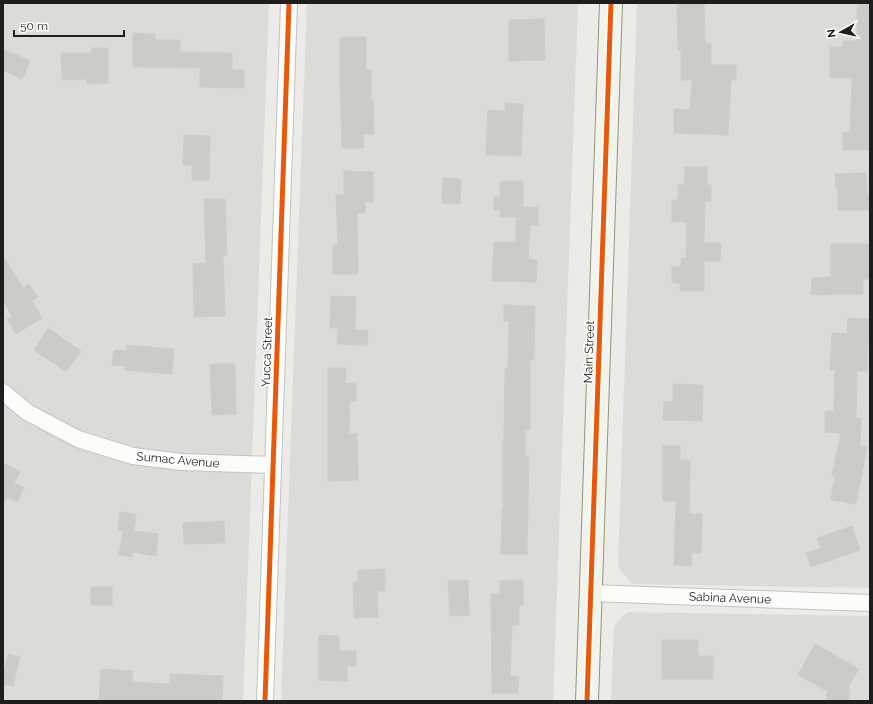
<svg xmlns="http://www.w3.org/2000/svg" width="873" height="704" font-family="Raleway,sans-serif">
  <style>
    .residential { fill: #dbdbd8 }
    .building { fill: #cdcbc8; stroke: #cfcdc9 }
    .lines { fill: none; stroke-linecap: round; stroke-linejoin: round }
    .street-casing { stroke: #c3c3c1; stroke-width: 18 }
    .secondary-casing { stroke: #929581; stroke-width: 24 }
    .street { stroke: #fcfcfb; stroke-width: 16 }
    .secondary { stroke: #f2f3eb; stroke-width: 22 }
    .cycleway-casing { stroke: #fff; stroke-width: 8 }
    .cycleway { stroke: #e8590c; stroke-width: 5 }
    .labels { text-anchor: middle; stroke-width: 3; stroke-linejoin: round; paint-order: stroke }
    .street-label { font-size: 12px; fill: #1e1e1e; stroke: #fff }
  </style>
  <rect width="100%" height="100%" fill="#ecebe7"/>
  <path class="residential" d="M3,3h266l-26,698h-240z
    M307,3h271l-25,698h-272z
    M637,3h233v585l-238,-4 -14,-17z
    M627,612l243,4v85h-259l3,-75z"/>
  <path class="building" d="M677,3h27l1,40h6v22h25v15h-5l-3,55 -54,-2v-24l16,1 2,-30h-11v-30h-3z
    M857,3h13v147h-27v-18h7l2,-54h-22v-31h13v-6h14z
    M544,19l1,41 -36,1v-41z
    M133,33l22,1v6h25v12l52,1v17h12v18l-44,-1v-19l-67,-1z
    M340,37h26v33h5v29h2l1,35h-11l1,14h-22l-2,-67z
    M91,48h17v35l-21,1v-5l-25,1 -1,-27h30z
    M3,49l27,12 -8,18 -19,-9z
    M505,103l18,1 -2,52 -35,-1 2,-45 17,1z
    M184,135l26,1 -1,44h-17v-15h-9z
    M685,167h22v18h4v16h-6l-1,42h17l-1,18h-16v30h-24v-8h-8v-16h9v-9h5l1,-36h-15v-22h6v-15h6z
    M344,171l29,1v30h-8v11h-8l1,61h-25v-29h5l-2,-50h8z
    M866,173l1,21h3v16h-32v-21h-2l-1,-15z
    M443,178l18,1 -1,25 -18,-1z
    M500,181h23v27l15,-1v18h-8l-2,34 9,1 -1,22 -44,-1 2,-39h22v-25h-16v-8l-6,1v-13h6z
    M204,199h21l2,56h-4l2,61 -31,1 -1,-53 13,-1z
    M831,244h39v35h-7v15l-52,1 1,-17 19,-1z
    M3,256l20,32 6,-4 9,13 -6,4 10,17 -26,16 -9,-15 5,-3 -9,-15z
    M331,296l25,1 -1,33h13l-1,15 -30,-1 1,-16h-8z
    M504,305l31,1 -1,54h-4v70h-5v26h4l-2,98h-26l1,-44h1v-70h1l1,-72h3l1,-47h-5z
    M848,318l21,1 -2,52h-10l-1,47h5l-1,28 7,1 -11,57 -25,-4 4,-24h-3l9,-43 -16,-1v-21h9l1,-41h-5l2,-37 15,1z
    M48,328l33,23 -15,21 -32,-22z
    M127,345l47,4 -2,25 -47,-4v-4l-13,-1 2,-15 13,1z
    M210,364h25l1,50 -24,1z
    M328,368h18l-1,15 11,1v17h-6l-1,33 8,-1 1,47 -30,1z
    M673,384l30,1 -1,36 -39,-1 1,-19 9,1z
    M663,446h17v14h10l-1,54h13l-1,39 -9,-1 -1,14 -17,-1 2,-64h-13z
    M3,463l17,9 -6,11 10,5 -7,14 -10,-5 -4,7z
    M120,512l16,2 -2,17 24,3 -2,22 -23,-4 -1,5 -13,-2 4,-24 -5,-1z
    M224,521l1,22 -41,1 -1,-21z
    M852,526l8,24 -49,17 -5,-14 15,-5 -4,-10z
    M385,569v22h-8l1,26 -24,1 -1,-36h5v-12z
    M468,580l1,35 -19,1 -2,-35z
    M523,580v25h-4v20h-7l-2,51 9,1 -1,16h-26l-1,-99h9v-13z
    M91,587h21v18h-21z
    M319,635l20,1v15h17v15h-9v15l-28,-1z
    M662,640h36v16h15v23h-51z
    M815,644l44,25 -10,16v16h-22v-10l-29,-16z
    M8,654l12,3 -7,29 -10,-2v-18l2,1z
    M101,669l32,2 -1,11 38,2v-10l53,2 -1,25h-123z"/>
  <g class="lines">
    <g class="street-casing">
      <path id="street" d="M3,392l24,20 51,27 55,17 49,6 91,3
        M591,593l279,10
        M265,701l24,-698"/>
    </g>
    <g class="secondary-casing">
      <path id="secondary" d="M587,701l24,-698"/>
    </g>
    <use href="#street" class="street"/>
    <use href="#secondary" class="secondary"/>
    <g class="cycleway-casing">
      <path id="cycleway" d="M265,701l24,-698
        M587,701l24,-698"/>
    </g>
    <use href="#cycleway" class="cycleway"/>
  </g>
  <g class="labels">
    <g class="street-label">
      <text transform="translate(267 352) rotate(-88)" y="4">Yucca Street</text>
      <text transform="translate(589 352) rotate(-88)" y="4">Main Street</text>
      <text transform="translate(178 460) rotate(5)" y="4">Sumac Avenue</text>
      <text transform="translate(730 598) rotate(2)" y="4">Sabina Avenue</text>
    </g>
  </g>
  <rect width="873" height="704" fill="none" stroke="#1e1e1e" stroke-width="8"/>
  <g transform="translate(841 32) rotate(262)" stroke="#ffffff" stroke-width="3" paint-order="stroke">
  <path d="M0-3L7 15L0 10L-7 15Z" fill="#1e1e1e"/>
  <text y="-6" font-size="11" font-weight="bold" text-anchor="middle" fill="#1e1e1e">N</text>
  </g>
  <path d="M14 30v6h110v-6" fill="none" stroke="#1e1e1e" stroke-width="2"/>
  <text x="20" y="30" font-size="12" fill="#1e1e1e" stroke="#ffffff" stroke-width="3" paint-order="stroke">50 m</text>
</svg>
